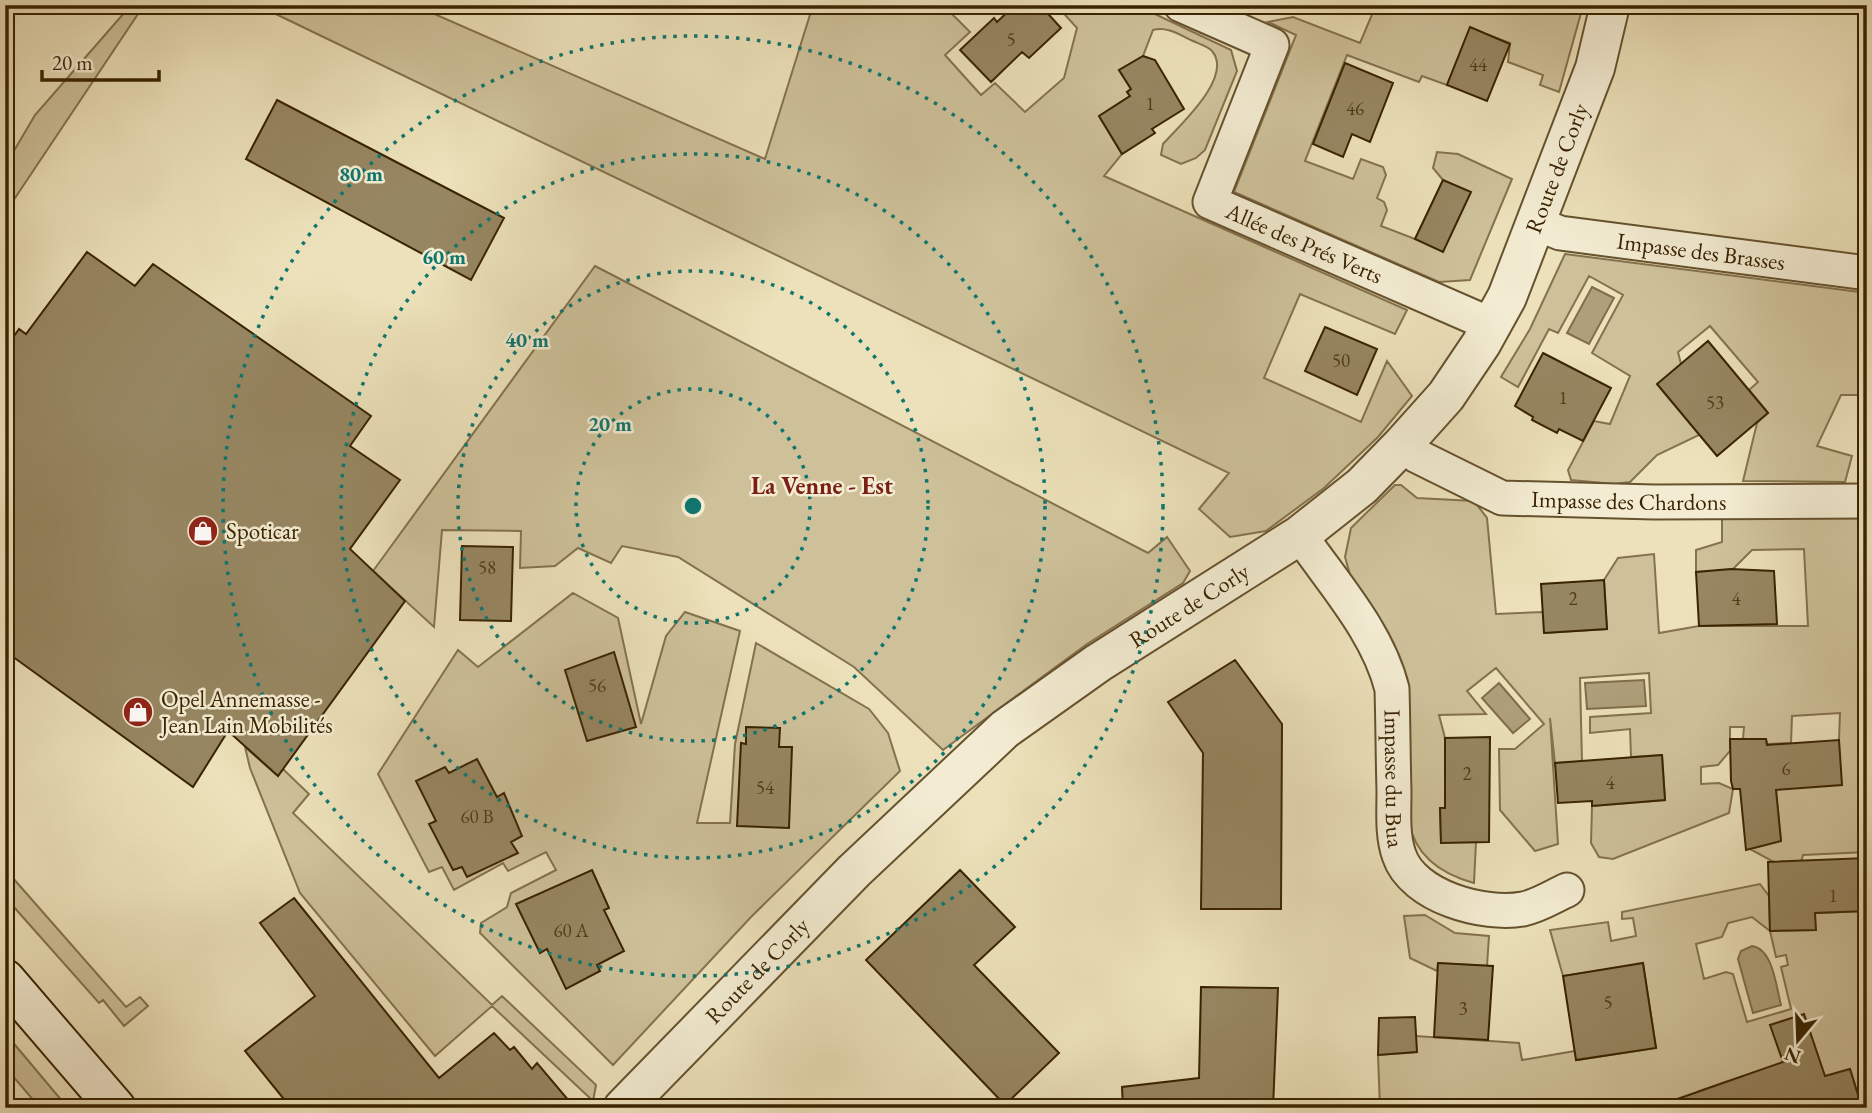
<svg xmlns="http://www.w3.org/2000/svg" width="1872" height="1113" font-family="'EB Garamond',serif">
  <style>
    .green { fill: #cec19a; stroke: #84724d; stroke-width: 2; fill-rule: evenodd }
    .water { fill: #afa07b; stroke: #806e4a; stroke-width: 2 }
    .building { fill: #968661; stroke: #392300; stroke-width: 2 }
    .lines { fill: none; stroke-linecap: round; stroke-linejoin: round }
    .minor-casing { stroke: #66522e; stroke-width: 37 }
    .tertiary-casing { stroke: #66522e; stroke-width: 42 }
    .secondary-casing { stroke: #392300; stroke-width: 42 }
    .minor { stroke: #f3ecd2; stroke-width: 33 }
    .tertiary { stroke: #f3ecd2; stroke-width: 38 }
    .secondary { stroke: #f3ecd2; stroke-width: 38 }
    .ring { fill: none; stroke: #0f766e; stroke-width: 3.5; stroke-dasharray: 3.5 7 }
    .labels { text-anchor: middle; stroke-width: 5; stroke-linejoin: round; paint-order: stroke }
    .number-label { font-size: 19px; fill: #503c18 }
    .street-label { font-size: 23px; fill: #392300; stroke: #f3ecd2 }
    .poi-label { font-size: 23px; fill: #392300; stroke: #f3ecd2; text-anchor: start }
    .neighbourhood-label { font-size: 24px; font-weight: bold; fill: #7a1f14; stroke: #f3ecd2 }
    .centre { fill: #0f766e; stroke: #f3ecd2; stroke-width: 3.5 }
    .ring-label { font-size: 21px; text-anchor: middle; font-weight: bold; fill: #0f766e; stroke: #f3ecd2; stroke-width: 5; stroke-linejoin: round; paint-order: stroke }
  </style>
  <rect width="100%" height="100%" fill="#ece1ba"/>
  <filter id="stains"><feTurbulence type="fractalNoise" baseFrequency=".00286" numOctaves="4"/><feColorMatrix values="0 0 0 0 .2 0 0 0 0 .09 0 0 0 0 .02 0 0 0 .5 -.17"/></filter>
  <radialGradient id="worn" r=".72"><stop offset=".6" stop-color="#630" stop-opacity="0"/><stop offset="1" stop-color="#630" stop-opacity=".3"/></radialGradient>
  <path class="green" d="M131,5h13l-139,208v-47l30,-51z
    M257,5h157l351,154 48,-154h130l27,27 -25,23 36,40 14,-12 30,29 39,-34 13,-50 -20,-22 79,-1 95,45 6,21 -32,79 -9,8 -15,6 -20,-9 2,-11c16,-18 71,-67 49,-93 -4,-5 -13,-7 -19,-10 -13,-6 -26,-15 -40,-11l-10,26 -24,14 12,19 -4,3 3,4 -31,20 23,38 -18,22 303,134 -12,24 -95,-40 -36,84 97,44 26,-61 25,35 -34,41 -54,51 -58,43 -36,6 -31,-28 30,-36z
    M1376,5h202l3,8 -22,79 -19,-7 3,-10 -35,-13 2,-19 -40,-15 -23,57 -25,-9 -3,6 -72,-27 -42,106 48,18 8,-20 22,8 3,8 -9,23 7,4 3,8 -6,16 34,13 28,-59 -10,-12 4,-16 21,2 54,25 -42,101 -31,2 -205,-90 62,-157 -28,-13 25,-5 67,26z
    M1565,254l302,39v102h-26l-24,51 35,10 -7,26 -102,-1 14,-58 11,-10 -19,-23 9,-8 -48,-56 -32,26 21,83 -42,20 -27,27 -16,2 -43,-4 -3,-10 26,-49 16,3 20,-48 -38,-23 31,-58 -34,-19 -31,57 -9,-4 -31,58 -17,-10 29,-48z
    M595,266l553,287 19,-16 23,34 -7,12 -96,61 -144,106 -89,-83 -176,-110 -56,-11 -11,17 -33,-15 -23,18 -35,2 1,-37 -79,-1 -8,97 -61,-56z
    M1395,485h6l16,13 57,3 13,17 9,96 47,-2 2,21 62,-4 -3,-49 14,-22 36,-4 5,79 40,-7h109l-4,-77 -52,1 -21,21 -35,1v-22l26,-8v-23l145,-3v336l-64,3 -3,11 -17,1 -33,-18 31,-8 -5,-51 63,-50 1,-27 -48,3 -1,27 -24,1 -1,-5h-23l1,-12h-14v24l-12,14 -17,2v17l18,-1 14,6 -4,24 -116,46 -14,-2 -8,-14 1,-37 73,-6 -3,-45 -31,2 -1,-28 -40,4v-16l61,-4 -2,-40 -69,5 2,84 -27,1 -5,-45 8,126 -23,7 -35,-41 -1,-61h16l29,-25 -48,-56 -29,23 19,23 -47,1 6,23v70h-5l1,34h35l-2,41c-33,-9 -58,-26 -65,-60l-7,-158 -52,-90 -5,-18 6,-29z
    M573,593l45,25 23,106 25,-88 19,-24 55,19 -43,192h33l5,-79 21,-101 113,66 19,24 12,38 -149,146 -138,148 -133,-132 1,-10 26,-16 4,-14 45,-23 -10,-18 -38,19 -5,-8 -49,27 -12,-23 -13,5 -51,-98 80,-124 20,17z
    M245,747l33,29 5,-7 26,25 -16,19 199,192 10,-9 94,89 -3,16 -101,-95 -57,50 -135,-163 -50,-125z
    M5,869l121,138 14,-10 8,9 -24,20 -21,-26 -4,3 -94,-106z
    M1760,884l9,12 1,35 45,-1v-17l52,-2v197h-5l-12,-39 -26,8 -81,-1 -44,15 6,17h-325l-2,-53 38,-3v-16l103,7 3,17 53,-9 2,9 79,-12 -13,-84 -80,12 -13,-46 58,-8 3,19 25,-5 -3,-18 -11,1v-7zM1752,917l18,14 6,26 10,-2 2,10 -7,2 10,42 -44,13 -14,-48 -7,-2 -22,7 -8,-35 26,-7 6,-14z
    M1425,915l30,18 34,3 -2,30 -49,-3 -1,8 -27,-13 -6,-42z
    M5,1033l63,75h-28l-35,-41z"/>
  <path class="water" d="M1592,287l22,11 -25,46 -22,-11z
    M1644,680l2,26 -59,3 -2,-26z
    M1499,683l31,36 -17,14 -31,-35z
    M1752,946c21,3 24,40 29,59l-28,8 -15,-54 3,-8z"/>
  <path class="building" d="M1015,5h25l21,23 -32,30 -7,-6 -31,30 -31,-32 34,-32 3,4z
    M1470,27l40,17 -23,57 -40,-16z
    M1143,56l12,4 29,49 -32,20 3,4 -33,21 -23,-38 31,-20 -3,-4 4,-3 -12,-19z
    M1345,63l48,20 -23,59 -18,-8 -9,23 -30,-13z
    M277,100l227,118 -33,62 -225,-121z
    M1443,180l28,12 -28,60 -28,-13z
    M87,252l48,34 18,-22 218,152 -21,30 50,34 -50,69 55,52 -127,175 -50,-45 -35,56 -188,-136v-302l14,-20 7,5z
    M1325,327l52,22 -20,46 -52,-24z
    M1708,341l60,72 -51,43 -60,-72z
    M1543,353l68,35 -28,53 -24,-12 -2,4 -25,-13 1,-3 -18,-11z
    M462,546l51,1 -2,74 -51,-1z
    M1731,569l43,2 3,53 -78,2 -3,-54z
    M1604,580l3,49 -63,4 -3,-49z
    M614,652l22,75 -49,14 -22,-71z
    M1235,660l47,64 -1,185h-80l2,-156 -35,-51z
    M746,727l34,1 -1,19h13l-3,81 -52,-2 4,-83 5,1z
    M1490,737l-1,105 -48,1 -1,-35h5v-70z
    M1730,739h36l1,6 72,-5 3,45 -66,5 5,51 -35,9 -6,-61h-7l-2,-8z
    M1662,755l3,45 -73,6v-5l-34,2 -3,-40z
    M477,759l20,38 7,-4 18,43 -11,6 7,11 -51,24 -5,-10 -9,3 -24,-46 7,-3 -20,-40 29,-14 4,6z
    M1867,858v53l-52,2 1,17 -46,1 -2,-69z
    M592,870l17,38 -5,2 20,41 -27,14 3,6 -34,18 -19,-40 -7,4 -24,-49z
    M960,870l55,57 -41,38 85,88 -54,52 -139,-145z
    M294,898l145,180 55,-45 16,17 4,-3 18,22 5,-6 38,45h-284l-46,-57 70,-55 -55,-73z
    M1438,963l55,3 -5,74 -54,-3z
    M1643,963l13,85 -80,12 -13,-84z
    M1201,987l77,1 -5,120h-150l-1,-21 77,-9z
    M1804,1014l21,62 25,-7 12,39h-195l-1,-5 117,-41 -13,-37z
    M1415,1017l2,35 -39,3 1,-37z"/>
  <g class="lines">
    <g class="minor-casing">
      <g id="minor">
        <path id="s1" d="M1181,5l91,40 -62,157 282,123"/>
        <path id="s2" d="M1538,224l22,9 307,40"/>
        <path id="s3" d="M1403,444l14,12 85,42 152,4 213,-1"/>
        <path id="s4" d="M1300,535c33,48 78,97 92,154 1,34 1,68 2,102 0,21 -2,44 5,64 14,42 85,61 124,54 15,-3 31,-13 44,-19"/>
      </g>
    </g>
    <g class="tertiary-casing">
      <g id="tertiary">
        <path id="s5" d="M623,1108l231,-237 151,-142 93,-66 202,-128 62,-49 41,-42 43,-48 35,-52 26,-47 88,-229 15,-63"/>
      </g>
    </g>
    <g class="secondary-casing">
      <path id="secondary" d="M5,979l111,129"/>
    </g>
    <use href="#minor" class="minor"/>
    <use href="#tertiary" class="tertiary"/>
    <use href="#secondary" class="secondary"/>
  </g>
  <g class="ring">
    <circle cx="693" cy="506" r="117"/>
    <circle cx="693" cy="506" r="235"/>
    <circle cx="693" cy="506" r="352"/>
    <circle cx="693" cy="506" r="470"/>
  </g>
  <defs>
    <g id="shop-disc" transform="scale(1.575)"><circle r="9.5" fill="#8f2418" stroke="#f3ecd2"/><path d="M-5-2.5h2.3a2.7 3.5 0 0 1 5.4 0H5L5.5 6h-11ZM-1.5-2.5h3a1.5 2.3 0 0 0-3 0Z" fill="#fff"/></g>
  </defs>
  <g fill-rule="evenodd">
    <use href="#shop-disc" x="203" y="531"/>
    <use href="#shop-disc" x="138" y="712"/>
  </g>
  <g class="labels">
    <g class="number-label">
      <text x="1011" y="46">5</text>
      <text x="1478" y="71">44</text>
      <text x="1150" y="110">1</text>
      <text x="1355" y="115">46</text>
      <text x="1341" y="367">50</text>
      <text x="1563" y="404">1</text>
      <text x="1715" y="409">53</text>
      <text x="487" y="574">58</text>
      <text x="1573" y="605">2</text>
      <text x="1736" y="605">4</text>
      <text x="597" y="692">56</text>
      <text x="1786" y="775">6</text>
      <text x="1467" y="780">2</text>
      <text x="1610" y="789">4</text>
      <text x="765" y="794">54</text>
      <text x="477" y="823">60 B</text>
      <text x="1833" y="902">1</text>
      <text x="571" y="937">60 A</text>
      <text x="1608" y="1009">5</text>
      <text x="1463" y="1015">3</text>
    </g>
    <g class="street-label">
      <text dy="8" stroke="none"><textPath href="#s5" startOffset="1348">Route de Corly</textPath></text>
      <text dy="8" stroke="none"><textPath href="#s1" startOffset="371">Allée des Prés Verts</textPath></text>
      <text dy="8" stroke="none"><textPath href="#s2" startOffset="166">Impasse des Brasses</textPath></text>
      <text dy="8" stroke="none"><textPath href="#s3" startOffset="240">Impasse des Chardons</textPath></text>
      <text dy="8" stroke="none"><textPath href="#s5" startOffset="760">Route de Corly</textPath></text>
      <text dy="8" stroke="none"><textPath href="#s4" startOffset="270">Impasse du Bua</textPath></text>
      <text dy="8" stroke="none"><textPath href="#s5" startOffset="192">Route de Corly</textPath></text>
    </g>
    <g class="poi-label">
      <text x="226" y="539">Spoticar</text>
      <text x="161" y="707">Opel Annemasse -<tspan x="161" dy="26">Jean Lain Mobilités</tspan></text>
    </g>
    <g class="neighbourhood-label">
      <text x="822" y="494">La Venne - Est</text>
    </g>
  </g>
  <circle cx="693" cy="506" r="10" class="centre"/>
  <g class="ring-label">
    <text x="361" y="181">80 m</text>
    <text x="444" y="264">60 m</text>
    <text x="527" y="347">40 m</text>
    <text x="610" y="431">20 m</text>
  </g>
  <rect width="1872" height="1113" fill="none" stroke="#ece1ba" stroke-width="28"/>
  <rect x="7" y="7" width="1858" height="1099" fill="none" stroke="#392300" stroke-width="3.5"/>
  <rect x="14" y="14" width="1844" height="1085" fill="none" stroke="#392300" stroke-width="2"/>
  <g transform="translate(1798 1040) rotate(199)" stroke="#f3ecd2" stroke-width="5" paint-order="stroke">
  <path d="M0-5L12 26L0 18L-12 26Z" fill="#392300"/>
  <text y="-10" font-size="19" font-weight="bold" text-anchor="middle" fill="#392300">N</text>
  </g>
  <path d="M42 70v10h117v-10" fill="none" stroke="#392300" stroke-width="3.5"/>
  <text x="52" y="70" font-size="21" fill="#392300" stroke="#f3ecd2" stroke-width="5" paint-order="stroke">20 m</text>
  <rect width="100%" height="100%" filter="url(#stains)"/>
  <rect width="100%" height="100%" fill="url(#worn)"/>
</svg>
